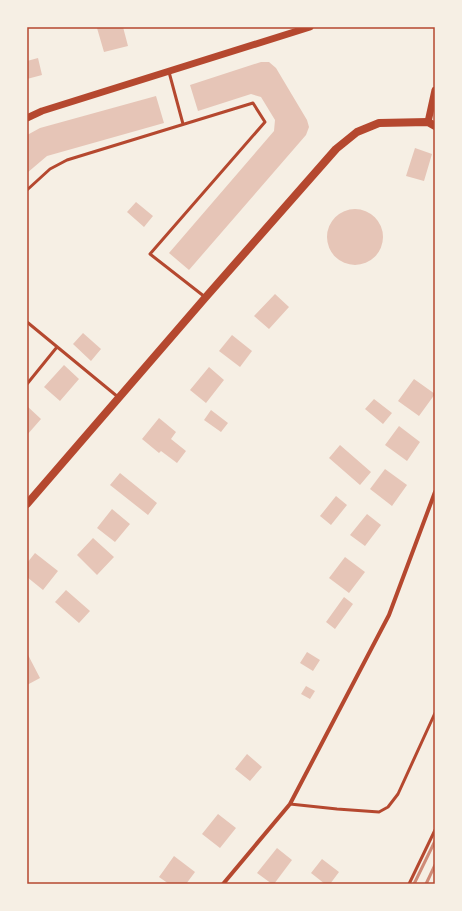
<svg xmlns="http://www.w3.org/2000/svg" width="462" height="911" font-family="'DejaVu Sans',sans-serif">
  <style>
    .building { fill: #e6c5b7 }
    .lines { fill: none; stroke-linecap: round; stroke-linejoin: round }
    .service { stroke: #b5482f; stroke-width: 3 }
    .minor { stroke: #b5482f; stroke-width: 4 }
    .tertiary { stroke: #b5482f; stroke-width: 7 }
    .secondary { stroke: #b5482f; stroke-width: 8 }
    .rail { stroke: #cf8b77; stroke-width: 3 }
    .neatline { fill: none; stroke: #b5482f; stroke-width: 1.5 }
  </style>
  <rect width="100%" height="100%" fill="#f6efe4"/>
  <path class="building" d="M100,27h23l5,19 -24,6 -7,-24z
    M38,58l4,17 -15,4v-18z
    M261,62h8l7,6 31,52 2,7 -3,8 -117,135 -20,-17 105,-122 1,-11 -14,-23 -10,-3 -53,17 -8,-26z
    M156,96l8,27 -117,33 -20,17v-38l2,-1 11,-6z
    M415,148l17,6 -8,27 -18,-5z
    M136,202l17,14 -9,11 -17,-15z
    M327 237a28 28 0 1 1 56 0a28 28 0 1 1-56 0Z
    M275,294l14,13 -20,22 -15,-13z
    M83,333l18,16 -10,12 -18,-17z
    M232,335l20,16 -12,16 -21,-16z
    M64,365l15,14 -19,22 -16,-14z
    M209,367l15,13 -18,23 -16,-13z
    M414,379l21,15 -16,22 -21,-15z
    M374,399l18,14 -9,11 -18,-15z
    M27,406l14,13 -14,16z
    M211,410l17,13 -7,9 -17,-12z
    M159,418l17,14 -5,7 15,12 -9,12 -16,-12 -2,2 -17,-14z
    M399,426l21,16 -13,19 -22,-16z
    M340,445l31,27 -11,13 -31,-27z
    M385,469l22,16 -15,21 -22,-17z
    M120,473l37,30 -9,12 -38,-30z
    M336,496l11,9 -16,20 -11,-9z
    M112,509l18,15 -15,18 -18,-14z
    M367,514l14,11 -16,21 -15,-11z
    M93,538l21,19 -17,18 -20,-20z
    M35,553l23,18 -15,19 -16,-13v-14z
    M345,557l20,15 -16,21 -20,-15z
    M66,590l24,21 -11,12 -24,-21z
    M344,597l9,7 -18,25 -9,-7z
    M307,652l13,8 -7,11 -13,-8z
    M27,653l13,25 -13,7z
    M306,686l9,5 -5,8 -9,-5z
    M247,754l15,13 -12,14 -15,-12z
    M218,814l18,14 -16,20 -18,-14z
    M277,848l15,12 -18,24h-2l-15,-11z
    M174,856l21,16 -9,12h-17l-10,-7z
    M322,859l17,13 -9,12h-5l-14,-11z"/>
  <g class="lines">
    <path class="service" d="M169,72l14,52
      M27,190l23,-21 17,-9 186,-57 12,19 -115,132 55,43
      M27,322l91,75
      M27,384l30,-37
      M290,804l47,5 42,3 9,-5 10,-13 37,-81
      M409,884l26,-54"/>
    <path class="minor" d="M223,884l67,-80 99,-189 46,-123"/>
    <path class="tertiary" d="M27,118l15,-7 268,-84
      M428,122l7,-32"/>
    <path class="secondary" d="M27,504l178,-206 131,-149 21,-17 22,-9 49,-1 7,4"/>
    <path class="rail" d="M414,884l21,-43
      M426,884l9,-19"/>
  </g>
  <rect width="462" height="911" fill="none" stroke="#f6efe4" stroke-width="56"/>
  <rect x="28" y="28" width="406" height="855" class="neatline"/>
</svg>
